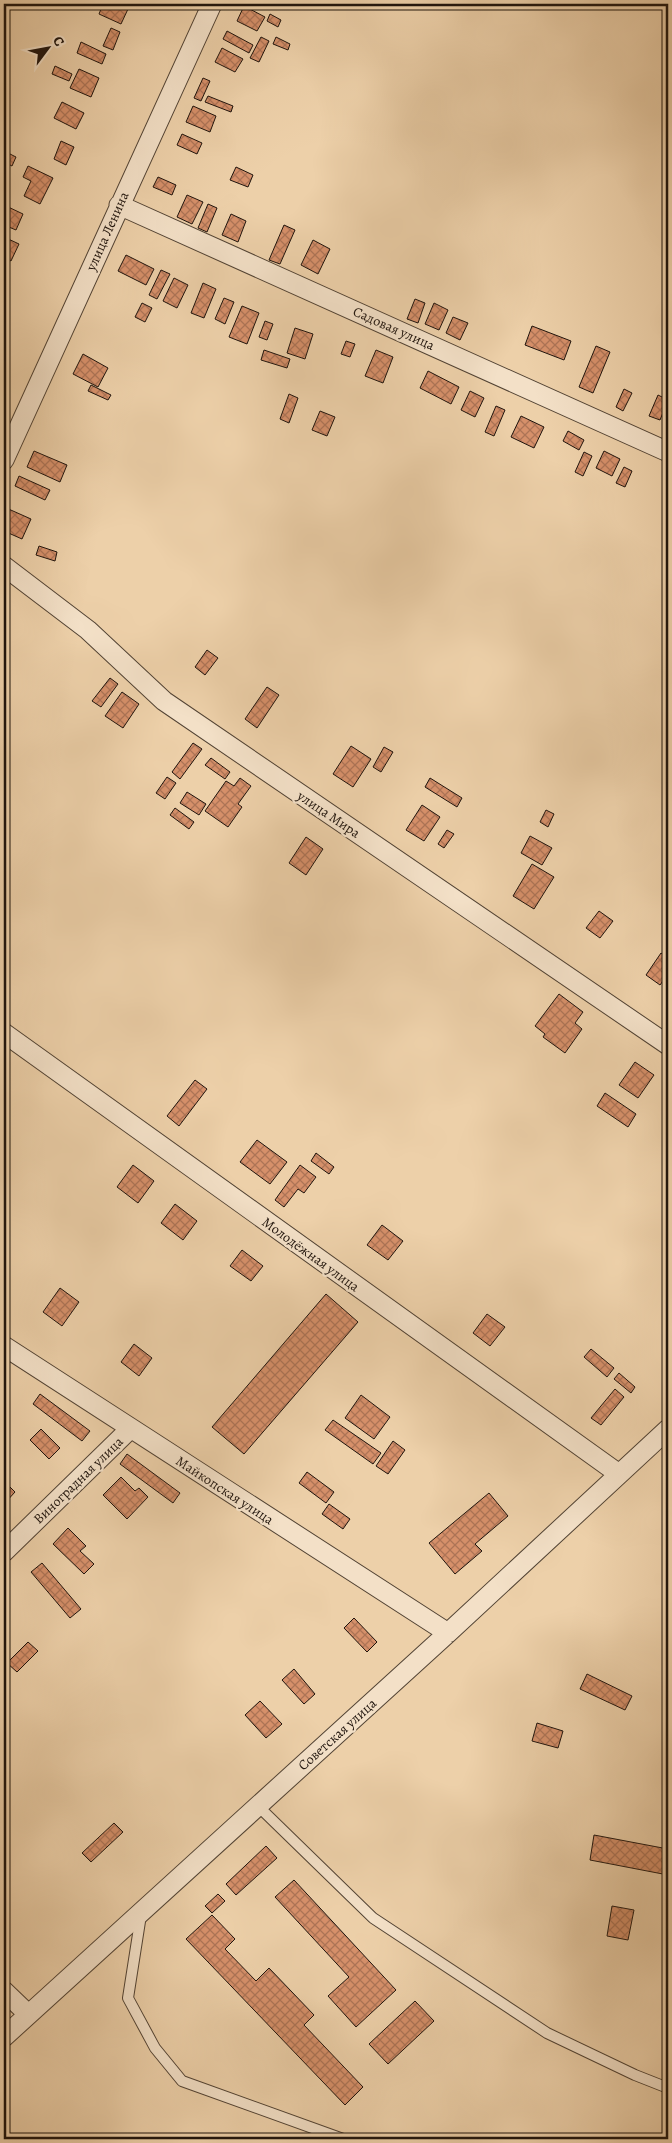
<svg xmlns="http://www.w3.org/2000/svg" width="672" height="2143" font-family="Alegreya,serif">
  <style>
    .building { fill: url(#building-cross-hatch); stroke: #1f140d }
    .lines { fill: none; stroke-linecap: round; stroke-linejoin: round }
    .lane-casing { stroke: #524334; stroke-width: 12 }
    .street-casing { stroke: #524334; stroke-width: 21 }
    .lane { stroke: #f3e0c7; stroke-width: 10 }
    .street { stroke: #f3e0c7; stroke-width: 19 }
    .labels { text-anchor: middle; stroke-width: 4.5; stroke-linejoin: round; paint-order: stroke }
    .street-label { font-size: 14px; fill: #1f140d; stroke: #f3e0c7 }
  </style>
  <defs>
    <pattern id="building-cross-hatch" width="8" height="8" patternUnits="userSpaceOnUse" patternTransform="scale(1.25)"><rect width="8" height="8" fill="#d6906a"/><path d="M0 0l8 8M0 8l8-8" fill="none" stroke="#ad7456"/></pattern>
  </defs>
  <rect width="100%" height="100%" fill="#edd0a9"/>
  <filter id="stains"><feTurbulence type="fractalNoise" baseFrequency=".004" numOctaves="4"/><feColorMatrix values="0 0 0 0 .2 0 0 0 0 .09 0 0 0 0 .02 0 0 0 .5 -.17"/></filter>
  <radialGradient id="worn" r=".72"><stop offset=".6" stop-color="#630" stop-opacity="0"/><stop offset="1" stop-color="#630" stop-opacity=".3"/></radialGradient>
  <path class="building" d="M103,4h14l11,5 -7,15 -22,-10z
    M244,6l21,11 -8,14 -20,-10z
    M270,14l11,6 -3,7 -11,-6z
    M111,28l9,4 -7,18 -10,-4z
    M227,31l26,14 -4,8 -26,-14z
    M261,37l8,4 -10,21 -9,-4z
    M276,37l14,7 -2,6 -15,-6z
    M81,42l25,12 -4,10 -25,-11z
    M222,48l21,11 -8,13 -20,-10z
    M55,66l17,8 -3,7 -17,-7z
    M79,69l20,9 -8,19 -21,-9z
    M203,78l7,3 -9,20 -7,-3z
    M208,96l25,10 -2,6 -26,-10z
    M62,102l22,11 -8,16 -22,-11z
    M193,106l23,10 -6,16 -24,-10z
    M182,134l20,9 -5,11 -20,-9z
    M61,141l13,6 -8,18 -12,-6z
    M4,151l12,6 -4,9 -8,-4z
    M28,166l25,12 -13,26 -16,-8 7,-15 -8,-4z
    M236,167l17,8 -5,12 -18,-7z
    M158,177l18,8 -4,10 -19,-8z
    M187,195l16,7 -11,22 -15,-7z
    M208,204l9,4 -10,24 -9,-4z
    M4,205l19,9 -7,16 -12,-5z
    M231,214l15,7 -8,21 -16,-7z
    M284,225l11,5 -15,34 -11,-4z
    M4,237l15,7 -8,17 -7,-4z
    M313,240l17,9 -12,25 -17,-9z
    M126,255l28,14 -8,16 -28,-14z
    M161,270l9,4 -13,25 -8,-4z
    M174,278l14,7 -11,23 -14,-7z
    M203,283l13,6 -12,29 -13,-5z
    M224,298l10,4 -9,22 -10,-5z
    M415,299l10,4 -7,20 -11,-4z
    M142,303l10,5 -7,14 -10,-5z
    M434,303l14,7 -9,20 -14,-6z
    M242,306l17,7 -12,31 -18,-7z
    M453,317l15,6 -8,17 -14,-7z
    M265,321l8,3 -6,16 -8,-3z
    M532,326l39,15 -7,19 -39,-15z
    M295,328l18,6 -8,25 -18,-6z
    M346,341l9,3 -5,13 -9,-3z
    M596,346l14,6 -17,41 -14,-6z
    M264,350l26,9 -3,9 -26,-8z
    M376,350l17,7 -10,26 -18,-7z
    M83,354l25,14 -10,19 -25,-13z
    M428,371l31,16 -8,17 -31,-16z
    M91,385l20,10 -3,5 -20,-9z
    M624,389l8,4 -9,18 -7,-4z
    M470,391l14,7 -9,19 -14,-7z
    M289,394l9,4 -9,25 -9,-4z
    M658,395l10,5 -8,20 -11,-4z
    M496,406l9,4 -11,26 -9,-4z
    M320,411l15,6 -8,19 -15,-6z
    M521,416l23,11 -10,21 -23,-11z
    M568,431l16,9 -5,10 -16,-9z
    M34,451l33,14 -7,17 -33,-15z
    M604,451l16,8 -8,17 -16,-8z
    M584,452l8,4 -9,20 -8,-4z
    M624,467l8,4 -7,16 -9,-4z
    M19,476l31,14 -5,10 -30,-14z
    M4,507l27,12 -9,20 -18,-8z
    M39,546l18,6 -2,9 -19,-6z
    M207,650l11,8 -13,17 -10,-8z
    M110,678l8,6 -17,23 -9,-6z
    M267,687l12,8 -22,33 -12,-9z
    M122,692l17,12 -16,24 -18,-12z
    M193,743l9,6 -22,30 -8,-7z
    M351,746l20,13 -18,28 -20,-13z
    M384,747l9,5 -12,20 -8,-5z
    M211,758l19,14 -5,7 -20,-14z
    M167,777l9,6 -11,16 -9,-6z
    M240,778l11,8 -13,18 4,3 -14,20 -23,-16 21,-30 8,5z
    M430,778l32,20 -5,9 -32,-20z
    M187,792l19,12 -7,11 -19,-12z
    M422,805l18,12 -16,24 -18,-11z
    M175,808l19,14 -5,7 -19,-14z
    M546,810l8,4 -6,13 -8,-5z
    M447,830l7,4 -10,14 -6,-4z
    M530,836l22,12 -10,17 -21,-12z
    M306,837l17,12 -17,26 -17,-12z
    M532,864l22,13 -20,32 -21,-13z
    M599,911l14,10 -13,17 -14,-10z
    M661,953l7,5v16l-8,11 -14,-10z
    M559,994l24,18 -8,11 7,6 -17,24 -22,-16 2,-3 -10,-8z
    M635,1062l19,13 -16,23 -19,-13z
    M195,1080l12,9 -28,37 -12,-10z
    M605,1093l31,21 -8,13 -31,-21z
    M257,1140l30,22 -17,22 -30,-22z
    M316,1153l18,14 -5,7 -18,-13z
    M133,1165l21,16 -16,22 -21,-16z
    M300,1165l16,12 -12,16 -6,-4 -14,18 -9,-7z
    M175,1204l22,17 -14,19 -22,-17z
    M382,1225l21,16 -15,19 -21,-15z
    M242,1250l21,16 -12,15 -21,-15z
    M60,1288l19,14 -17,24 -19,-14z
    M326,1294l32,28 -114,132 -32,-27z
    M487,1314l18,13 -15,19 -17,-13z
    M134,1344l18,14 -13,18 -18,-14z
    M591,1349l23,19 -7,9 -23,-20z
    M619,1373l16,14 -4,6 -17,-14z
    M615,1389l9,8 -23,28 -10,-7z
    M40,1394l50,37 -8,10 -49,-37z
    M361,1395l29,22 -16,22 -29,-21z
    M333,1420l48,33 -8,11 -48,-34z
    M41,1429l19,19 -11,11 -19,-19z
    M393,1441l12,9 -17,24 -12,-8z
    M127,1454l53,39 -7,10 -53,-39z
    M307,1472l27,20 -8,11 -27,-20z
    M121,1477l14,14 4,-3 9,9 -21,22 -24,-24z
    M4,1481l11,11 -11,12z
    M489,1493l19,23 -33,28 7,7 -27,23 -26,-31z
    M329,1504l21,15 -7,10 -21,-15z
    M68,1528l18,18 -6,5 14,13 -10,10 -31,-30z
    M42,1563l39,46 -11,9 -39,-46z
    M354,1618l23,24 -10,10 -23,-24z
    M28,1642l10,9 -21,21 -10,-9z
    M294,1669l21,25 -11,10 -22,-24z
    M587,1674l45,22 -7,14 -45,-21z
    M260,1701l22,23 -16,14 -21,-23z
    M537,1723l26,8 -5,17 -26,-7z
    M114,1823l9,9 -32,30 -9,-9z
    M594,1835l74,14v26l-78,-15z
    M266,1846l11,12 -41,37 -10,-11z
    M294,1880l102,110 -40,37 -28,-31 21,-19 -74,-80z
    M218,1894l7,7 -13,12 -7,-7z
    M612,1906l22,4 -6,30 -21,-4z
    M212,1915l23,24 -10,10 31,32 13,-13 45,47 -10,10 59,62 -18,18 -159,-166z
    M415,2001l19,20 -46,43 -19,-20z"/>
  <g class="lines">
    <g class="lane-casing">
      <path id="lane" d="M258,1806l115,112 174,115 88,42 33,13
        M141,1915l-13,83 27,50 27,33 161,58"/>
    </g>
    <g class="street-casing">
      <path id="street" d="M119,205l549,247
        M4,460l208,-456
        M4,566l84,64 76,71 504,344
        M4,1033l615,441
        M4,1346l444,287
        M4,1552l126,-123
        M4,1991l24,23
        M4,2037l444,-404 220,-204"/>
    </g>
    <use href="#lane" class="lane"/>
    <use href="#street" class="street"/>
  </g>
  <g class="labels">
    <g class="street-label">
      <text transform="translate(107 231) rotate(-66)" y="5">улица Ленина</text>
      <text transform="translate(394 328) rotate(24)" y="5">Садовая улица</text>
      <text transform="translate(329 814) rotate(34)" y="5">улица Мира</text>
      <text transform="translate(311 1254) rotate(36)" y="5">Молодёжная улица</text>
      <text transform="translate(78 1480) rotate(-44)" y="5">Виноградная улица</text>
      <text transform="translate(225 1490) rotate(33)" y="5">Майкопская улица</text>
      <text transform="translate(337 1734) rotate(-42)" y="5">Советская улица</text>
    </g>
  </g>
  <rect width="672" height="2143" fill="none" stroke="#edd0a9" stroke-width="20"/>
  <rect x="5" y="5" width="662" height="2133" fill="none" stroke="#1f140d" stroke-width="2.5"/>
  <rect x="10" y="10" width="652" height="2123" fill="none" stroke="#1f140d"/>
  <g transform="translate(48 48) rotate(58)" stroke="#f3e0c7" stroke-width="4" paint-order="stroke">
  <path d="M0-4L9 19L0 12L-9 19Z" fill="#1f140d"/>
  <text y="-8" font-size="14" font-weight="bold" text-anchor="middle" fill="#1f140d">С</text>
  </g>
  <rect width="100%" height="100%" filter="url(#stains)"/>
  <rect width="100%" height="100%" fill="url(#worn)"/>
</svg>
